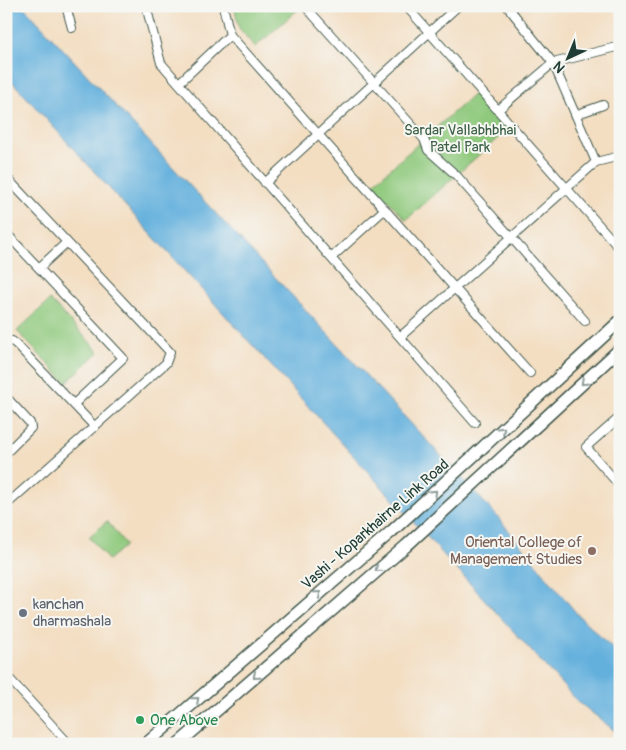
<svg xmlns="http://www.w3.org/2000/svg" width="626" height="750" font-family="Pangolin,sans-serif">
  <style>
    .green { fill: #8fc97d; stroke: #578358 }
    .water { fill: #64b0dd; stroke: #427688 }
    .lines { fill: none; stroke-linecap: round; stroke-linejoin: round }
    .minor-casing { stroke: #3f5549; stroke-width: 10 }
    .secondary-casing { stroke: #3f5549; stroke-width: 14 }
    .minor { stroke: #fff; stroke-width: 8 }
    .secondary { stroke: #fff; stroke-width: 11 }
    .oneway { stroke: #8f9e9a }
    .education-dot { fill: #8d6e63; stroke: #f6f6f2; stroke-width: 2 }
    .worship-dot { fill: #6b7280; stroke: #f6f6f2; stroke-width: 2 }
    .leisure-dot { fill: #2e9e5b; stroke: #f6f6f2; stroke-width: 2 }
    .labels { text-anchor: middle; stroke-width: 4; stroke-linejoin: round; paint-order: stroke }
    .park-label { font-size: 15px; fill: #3b6046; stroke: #f6f6f2 }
    .street-label { font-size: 15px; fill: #1f3d34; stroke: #f6f6f2 }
    .education-label { font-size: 15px; fill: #785e54; stroke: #f6f6f2; text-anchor: end }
    .worship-label { font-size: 15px; fill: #5b616d; stroke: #f6f6f2; text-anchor: start }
    .leisure-label { font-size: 15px; fill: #27864d; stroke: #f6f6f2; text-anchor: start }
  </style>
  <rect width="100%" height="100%" fill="#f6f6f2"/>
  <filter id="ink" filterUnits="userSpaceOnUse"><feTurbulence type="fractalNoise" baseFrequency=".02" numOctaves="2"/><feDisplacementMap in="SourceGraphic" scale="10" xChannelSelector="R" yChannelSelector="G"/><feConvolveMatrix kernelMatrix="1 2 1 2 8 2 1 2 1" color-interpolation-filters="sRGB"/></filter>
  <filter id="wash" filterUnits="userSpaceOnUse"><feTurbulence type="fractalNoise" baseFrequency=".0096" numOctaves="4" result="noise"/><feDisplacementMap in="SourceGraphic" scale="20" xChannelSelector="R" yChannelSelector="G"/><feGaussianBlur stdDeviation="1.12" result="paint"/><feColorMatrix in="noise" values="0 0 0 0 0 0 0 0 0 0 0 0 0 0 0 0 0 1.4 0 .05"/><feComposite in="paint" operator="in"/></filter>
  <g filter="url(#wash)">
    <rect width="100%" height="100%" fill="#f3dec2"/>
    <path class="green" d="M234,6h68l-47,41 -16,-19z
      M475,93l33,36 -102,91 -33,-36z
      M50,300l49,52 -33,31 -49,-52z
      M107,521l19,24 -18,15 -19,-23z"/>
    <path class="water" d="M6,6h17l473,509 82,100 42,40v80l-44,-35 -570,-625z"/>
  </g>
  <g filter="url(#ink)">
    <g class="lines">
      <g class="minor-casing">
        <path id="minor" d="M66,6l6,22
          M146,6l15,57 314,360
          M223,6l7,29 300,338
          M305,6l119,133 4,11 28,25 129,146
          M406,6l214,243
          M507,6l46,57 43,99
          M179,83l51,-48
          M498,110l55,-47 67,-17
          M575,115l28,-10
          M6,177l164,175 -4,11 -160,142
          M265,183l193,-177
          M6,233l117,125 -49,46
          M331,258l54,-49
          M39,268l27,-25
          M400,337l196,-175 24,-6
          M6,342l6,-1 4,3 79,83
          M6,397l24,26 1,5 -25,25
          M620,417l-34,30 34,39
          M6,675l63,69"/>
      </g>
      <g class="secondary-casing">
        <path id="secondary" d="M146,744l246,-213 228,-210
          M178,744l228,-198 214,-197"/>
      </g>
      <use href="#minor" class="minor"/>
      <use href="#secondary" class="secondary"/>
    </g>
    <defs><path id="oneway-chevron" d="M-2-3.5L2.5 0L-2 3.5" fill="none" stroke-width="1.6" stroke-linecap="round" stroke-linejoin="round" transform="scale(1.25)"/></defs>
    <g class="oneway">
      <use href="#oneway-chevron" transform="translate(584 382) rotate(137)"/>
      <use href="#oneway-chevron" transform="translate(502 430) rotate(-43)"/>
      <use href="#oneway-chevron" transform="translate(434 493) rotate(-43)"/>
      <use href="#oneway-chevron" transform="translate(378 569) rotate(139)"/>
      <use href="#oneway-chevron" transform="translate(318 594) rotate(-41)"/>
      <use href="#oneway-chevron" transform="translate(256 676) rotate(139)"/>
      <use href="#oneway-chevron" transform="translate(196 700) rotate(-41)"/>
    </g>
  </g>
  <circle class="education-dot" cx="592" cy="551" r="5"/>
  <circle class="worship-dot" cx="23" cy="613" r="5"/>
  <circle class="leisure-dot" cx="140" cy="720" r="5"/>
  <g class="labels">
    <g class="park-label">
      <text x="460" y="135">Sardar Vallabhbhai<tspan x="460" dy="17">Patel Park</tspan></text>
    </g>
    <g class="street-label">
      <text transform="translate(375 524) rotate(-41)" y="5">Vashi - Koparkhairne Link Road</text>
    </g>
    <g class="education-label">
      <text x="582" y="547">Oriental College of<tspan x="582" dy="17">Management Studies</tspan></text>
    </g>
    <g class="worship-label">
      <text x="33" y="609">kanchan<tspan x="33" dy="17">dharmashala</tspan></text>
    </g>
    <g class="leisure-label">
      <text x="150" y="725">One Above</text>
    </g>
  </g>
  <rect width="626" height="750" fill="none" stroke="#f6f6f2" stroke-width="25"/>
  <g transform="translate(568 58) rotate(224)" stroke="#f6f6f2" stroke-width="4" paint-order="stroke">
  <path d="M0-4L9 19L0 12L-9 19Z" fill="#1f3d34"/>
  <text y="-8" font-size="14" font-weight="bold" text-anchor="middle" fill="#1f3d34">N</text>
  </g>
</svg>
